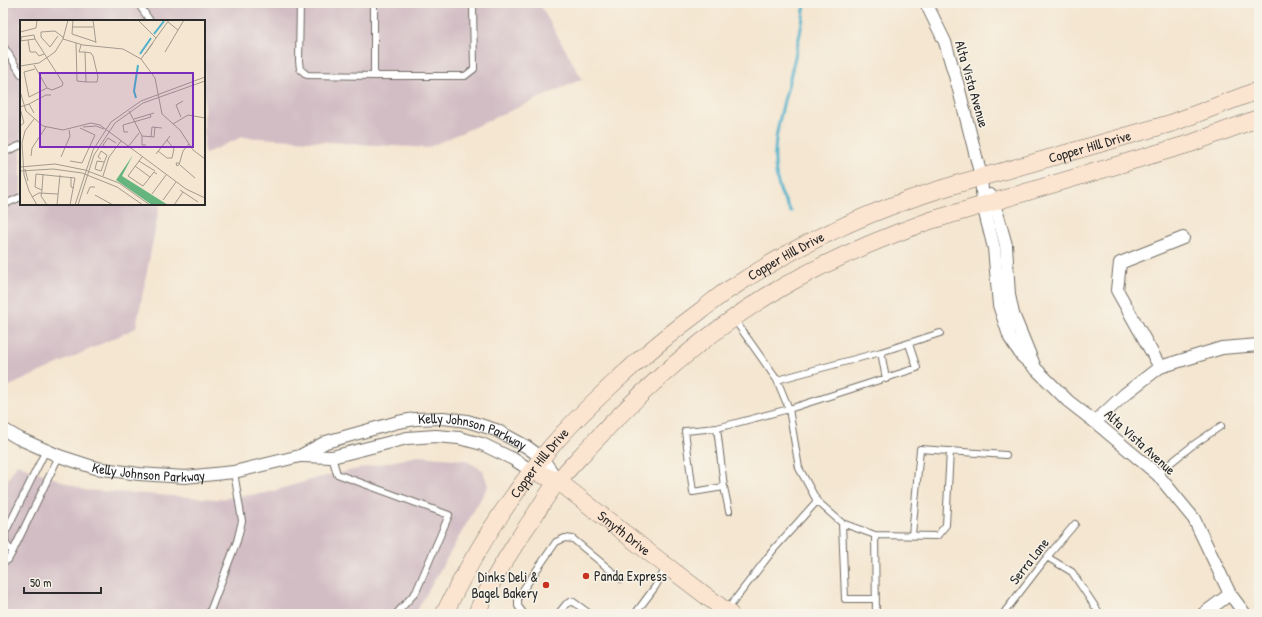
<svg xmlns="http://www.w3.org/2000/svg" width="1262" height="617" font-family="'Patrick Hand',sans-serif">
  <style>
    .industrial { fill: #d2bdc5 }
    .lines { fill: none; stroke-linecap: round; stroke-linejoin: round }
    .stream { stroke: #4db0cc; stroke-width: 3 }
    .lane-casing { stroke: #716c65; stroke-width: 8 }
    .street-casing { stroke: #716c65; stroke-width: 14 }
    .secondary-casing { stroke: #716c65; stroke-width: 18 }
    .lane { stroke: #fff; stroke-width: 6 }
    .street { stroke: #fff; stroke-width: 12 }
    .secondary { stroke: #fce5d0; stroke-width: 17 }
    .poi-dot { fill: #c8321e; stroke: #f7f3e8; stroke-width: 1.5 }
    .labels { text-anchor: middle; stroke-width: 3; stroke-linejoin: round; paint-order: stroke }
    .street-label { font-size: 14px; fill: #2b2b2b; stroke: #f7f3e8 }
    .poi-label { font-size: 14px; fill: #2b2b2b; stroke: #f7f3e8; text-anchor: start }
    .inset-river { fill: none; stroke: #4db0cc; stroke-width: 2 }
    .inset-road { fill: none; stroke: #a49b8e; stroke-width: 1 }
    .view { fill: #7b2cbf; fill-opacity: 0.15; stroke: #7b2cbf; stroke-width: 2 }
    .inset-edge { fill: none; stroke: #2b2b2b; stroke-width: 2 }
  </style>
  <rect width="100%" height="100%" fill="#f7f3e8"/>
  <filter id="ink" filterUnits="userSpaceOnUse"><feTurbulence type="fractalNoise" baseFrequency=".025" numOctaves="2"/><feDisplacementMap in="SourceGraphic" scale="8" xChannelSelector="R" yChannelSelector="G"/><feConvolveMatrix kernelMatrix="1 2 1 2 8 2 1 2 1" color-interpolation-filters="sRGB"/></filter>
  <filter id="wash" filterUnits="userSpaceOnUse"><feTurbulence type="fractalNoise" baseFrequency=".012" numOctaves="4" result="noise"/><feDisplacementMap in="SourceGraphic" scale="16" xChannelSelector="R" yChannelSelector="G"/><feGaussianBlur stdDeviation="0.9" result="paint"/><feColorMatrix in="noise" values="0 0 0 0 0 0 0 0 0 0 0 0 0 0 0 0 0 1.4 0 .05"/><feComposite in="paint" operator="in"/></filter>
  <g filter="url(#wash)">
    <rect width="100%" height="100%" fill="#f4e6d0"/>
    <path class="industrial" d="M3,3h536l43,76 -155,69 -185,-11 -38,17v-133h-183v183h139l-24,124 -133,61z
      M418,456l47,4 18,10 5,16 -73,128h-412v-126l14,-24 68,26 132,9 49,-6 55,-16z"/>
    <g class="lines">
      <path class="stream" d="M791,212c-3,-7 -9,-15 -11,-22 -13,-36 1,-76 10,-112 6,-25 12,-49 15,-75"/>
    </g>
  </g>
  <g filter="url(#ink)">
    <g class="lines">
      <g class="lane-casing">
        <path id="lane" d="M138,3l12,18
          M300,3l-1,58 1,8 7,6 67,1v-73
          M3,45l18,29
          M374,76h91l9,-7 -1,-66
          M3,153l18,-8
          M3,205l18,-8
          M734,319l43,61 12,29 10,59 18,33 25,22 33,12 62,1 9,-11 4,-74
          M881,352l5,27
          M777,380l104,-28 59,-19
          M717,428l7,59 5,24
          M332,457l5,17 112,41 -33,77 -20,22
          M1157,474l36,-29 28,-19
          M724,487l-31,5 -8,-61 32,-3 72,-19 128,-41 -8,-24
          M842,523l3,76h31
          M5,533c0,9 0,13 8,18
          M875,535l1,79
          M912,535l8,-86 86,6
          M3,537l43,-87
          M1047,557l25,15 28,42
          M3,562l5,-2 5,-9 46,-95
          M727,610l47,-61 43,-48
          M209,614l28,-73 5,-20 -8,-49
          M524,614l-6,-8v-9l38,-55 9,-4 8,1 48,40
          M558,614l8,-10 6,-3 18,13
          M635,614l20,-27 11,-19
          M1003,614l44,-57 28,-33"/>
      </g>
      <g class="street-casing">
        <g id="street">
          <path d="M926,3l19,39 13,44 23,90 2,29 11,43 5,57 11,33 12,18 13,12 33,33 27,21 63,53 36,44 36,75 15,20"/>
          <path d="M990,195l8,21 8,29 3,50 4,19 21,51"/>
          <path d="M1160,367l-43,-77 3,-27 63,-25"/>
          <path d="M1095,422l30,-28 35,-27 62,-19 37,-3"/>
          <path id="s1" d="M3,429l15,9 41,18 37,12 43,6 46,3 49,-5 66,-16 26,-14 72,-20 17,-3 28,-1 24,3 29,9 31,17 15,11 16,23"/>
          <path d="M302,456l30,1 75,-19 29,-2 23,2 23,6 31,15 19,12"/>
          <path d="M1203,614l27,-20"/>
        </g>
      </g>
      <g class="secondary-casing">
        <g id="secondary">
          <path id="s2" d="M532,471l26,10 93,73 79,60"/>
          <path id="s3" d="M444,614c25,-52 60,-108 96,-154 23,-29 50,-55 77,-80 27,-25 56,-49 86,-71 10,-8 19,-16 30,-22 32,-21 65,-40 100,-56 55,-27 113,-45 171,-60l168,-48 87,-33"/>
          <path d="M476,614c16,-35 38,-69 60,-101 7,-11 14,-23 23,-33 10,-12 21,-23 31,-34 53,-57 111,-109 177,-150 51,-31 106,-55 162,-75l263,-78 67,-25"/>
        </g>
      </g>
      <use href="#lane" class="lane"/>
      <use href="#street" class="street"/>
      <use href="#secondary" class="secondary"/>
    </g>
  </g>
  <g class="poi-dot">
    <circle cx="586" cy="576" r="4"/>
    <circle cx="546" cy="585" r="4"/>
  </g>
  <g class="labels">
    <g class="street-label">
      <text transform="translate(972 84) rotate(74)" y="5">Alta Vista Avenue</text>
      <text dy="5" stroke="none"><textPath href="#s3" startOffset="827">Copper Hill Drive</textPath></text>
      <text dy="5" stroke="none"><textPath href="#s3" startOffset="503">Copper Hill Drive</textPath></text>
      <text dy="5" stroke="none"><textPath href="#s1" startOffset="489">Kelly Johnson Parkway</textPath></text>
      <text transform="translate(1140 442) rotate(42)" y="5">Alta Vista Avenue</text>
      <text dy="5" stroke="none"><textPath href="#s3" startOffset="179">Copper Hill Drive</textPath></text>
      <text dy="5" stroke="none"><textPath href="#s1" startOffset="154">Kelly Johnson Parkway</textPath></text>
      <text dy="5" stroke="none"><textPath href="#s2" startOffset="112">Smyth Drive</textPath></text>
      <text transform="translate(1029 561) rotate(-52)" y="5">Serra Lane</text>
    </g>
    <g class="poi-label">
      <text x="594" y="581">Panda Express</text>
      <text x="538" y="582" text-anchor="end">Dinks Deli &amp;<tspan x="538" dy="16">Bagel Bakery</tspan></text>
    </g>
  </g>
  <g transform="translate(20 20)">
    <rect width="185" height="185" fill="#f4e6d0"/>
    <path d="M113,135l-11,21 46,29h-16l-36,-25z" fill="#67b57e"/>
    <path class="inset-river" d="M134,14l10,-13M120,34l11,-16M116,78l-2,-7 4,-26"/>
    <path class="inset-road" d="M53,0l-1,14 24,8M73,0l3,23M118,0l18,18M148,2l10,8M52,7h21M0,12l16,-4 1,-8M38,16l-8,11 -9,-10v-5l14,-1 9,7M43,19l20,6 40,4 18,10 14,19 7,36 18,16 13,20 12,9M8,20l2,12h6l3,4 5,-2M0,21l15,-2 28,44 -1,3 -10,4 -5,-2M1,21v-4l13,-2 1,4M56,23l1,38 9,1 -1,-30h-6l2,-7M65,32l6,1 2,3 5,21 -1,5h-11M145,32l19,-32M125,34l8,-11M121,39l28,-39M14,45l13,23 -18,9 -5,-25 11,-3M0,46l19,-3 16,-11 8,-13 5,-19M0,71l6,20 17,15 20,4 28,-7 9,2 86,64 19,9M9,84l17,-9h5M0,87l9,-3 5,9M0,88l4,15 -4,3M109,91l13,25 12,1 1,-10M161,97l-5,-12 7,-4M14,99l-9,12 -3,12 2,32 5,16 8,14M114,99l20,-6M153,104l15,-9 17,3M63,107l13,-1 8,3M108,112h-4l-1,-7 28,-8 -1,-3M122,116v9h4M131,117l1,-10 10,1M108,127l11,-14M87,128l-4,-3 5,-7 8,5M138,131l9,7h5l2,-9 -7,-9M136,134l14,-18M11,136l1,-8 14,-21M41,137l9,-21 -1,-6M122,137l-3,4 16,10M81,139l-3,-2 3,-6 6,4 -6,16 -6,-2 2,-8 7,1M50,141l12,2 13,-28 -15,-7M119,141l-11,15 15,10 11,-14 3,2M159,143h-3l1,3 2,-1 4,-14 6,-7M160,145l15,13M115,146l15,11M0,147l35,-3 30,6 34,13 31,22M5,149l3,12M0,151l33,-2 29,4 35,14 26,18M83,156l6,-19 12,-16M51,157v10l3,1M22,170l1,-16M160,170l18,12M67,174l3,-7h5M132,174l14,-19M75,175l18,10M12,177l7,-4 19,1M143,180l13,-18M27,185l-6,-9 1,-6 -7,-3 1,-13 39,4 -5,27M37,185l3,-30M55,185l18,-55 18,-28 30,-21 64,-24M58,185l16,-50 21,-32 28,-20 62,-22M154,185l9,-13"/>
    <path class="view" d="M20,53h153v74h-153z"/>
    <rect width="185" height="185" class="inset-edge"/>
  </g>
  <rect width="1262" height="617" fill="none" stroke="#f7f3e8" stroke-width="16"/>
  <path d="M24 587v6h77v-6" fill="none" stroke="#2b2b2b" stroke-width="2"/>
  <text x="30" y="587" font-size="12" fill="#2b2b2b" stroke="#f7f3e8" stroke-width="3" paint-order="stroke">50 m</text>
</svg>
